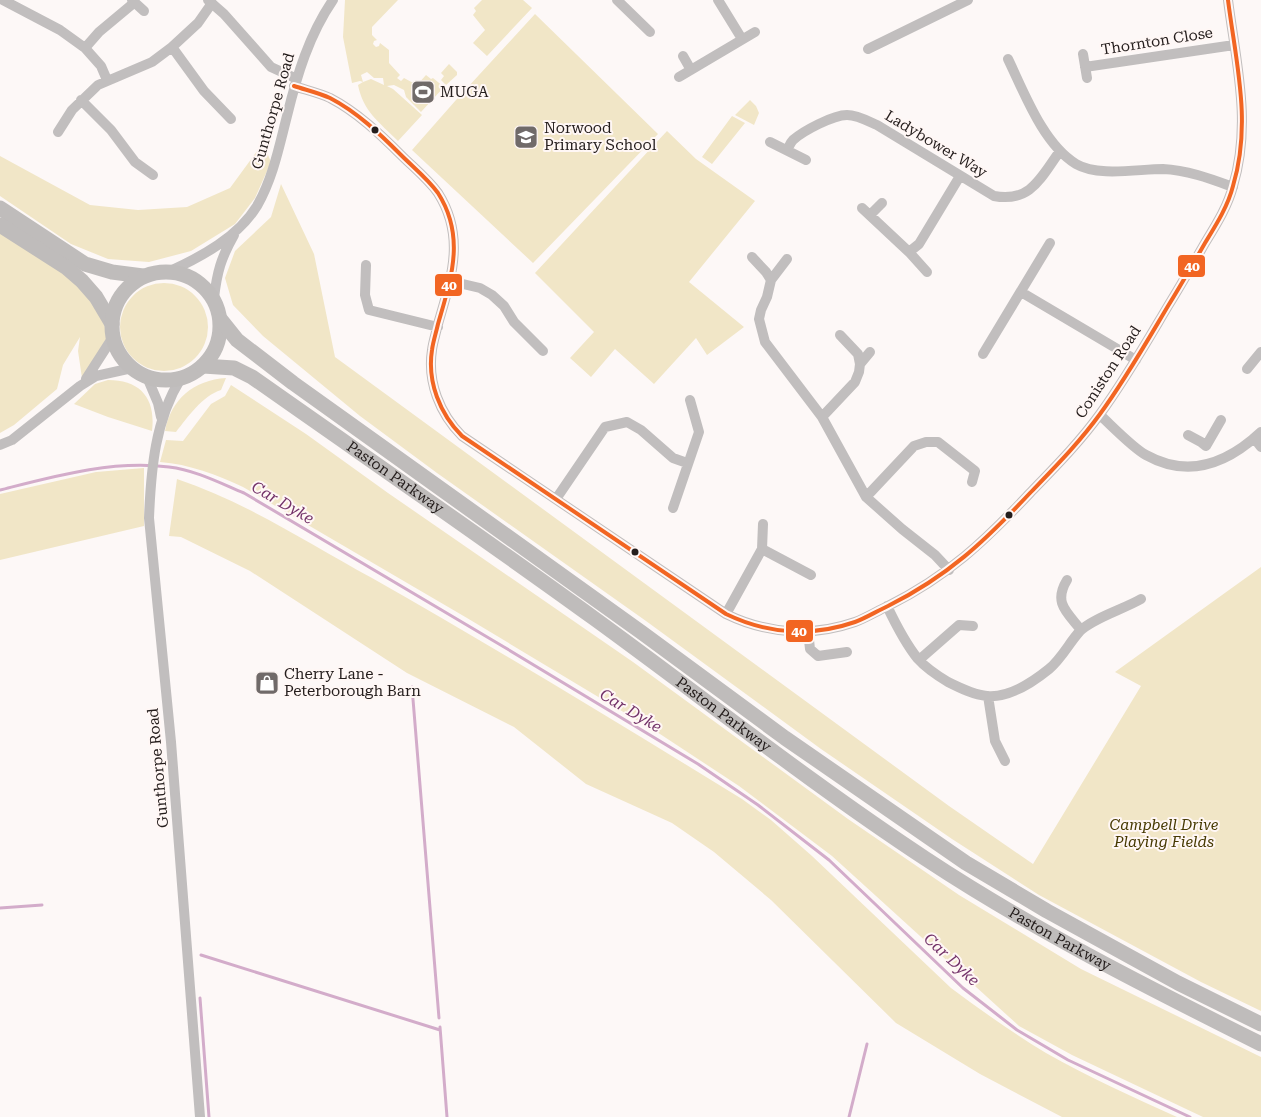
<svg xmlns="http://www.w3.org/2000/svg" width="1261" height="1117" font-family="'Roboto Serif',serif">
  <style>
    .green { fill: #f1e6c7; fill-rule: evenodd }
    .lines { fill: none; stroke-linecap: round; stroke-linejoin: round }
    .stream { stroke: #d3acca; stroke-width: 3 }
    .minor { stroke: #c1bebe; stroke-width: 10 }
    .highway { stroke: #bfbcbb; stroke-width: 15 }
    .bus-1-casing { stroke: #fff7f5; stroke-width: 8 }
    .bus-1 { stroke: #f26522; stroke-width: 4 }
    .bus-dot { fill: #241d1c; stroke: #fff7f5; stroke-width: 2 }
    .labels { text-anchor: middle; stroke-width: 4; stroke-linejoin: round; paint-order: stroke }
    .street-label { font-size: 15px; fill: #241d1c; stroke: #fff7f5 }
    .poi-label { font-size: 15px; fill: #241d1c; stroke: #fff7f5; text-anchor: start }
    .park-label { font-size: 15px; font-style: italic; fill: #463901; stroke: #fff7f5 }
    .water-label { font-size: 16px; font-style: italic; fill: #733269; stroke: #fff7f5 }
    .line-badge { stroke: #fff7f5; stroke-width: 2 }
    .badge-label { font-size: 14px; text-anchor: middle; font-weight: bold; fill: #fff }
  </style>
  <rect width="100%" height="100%" fill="#fdf8f7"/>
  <path class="green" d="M345,0h53l-26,27v8l5,5 -3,1 -1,3 3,3 3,-1 1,-3 9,7v13l11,12 -3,3 4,3 3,-3 13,7 9,-10 5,4 2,-1 11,9 -23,25 -15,-15 -2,-7 -10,-5 -7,1 6,3 29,26 -24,26c-19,-19 -35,-30 -40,-56l5,-3 -3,-1 -8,2 -9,-46zM367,72l7,6h9l1,7 -13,-6 -8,3 -2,-7z
    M482,0h41l9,8 -45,48 -14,-13 12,-13 -12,-15 3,-4 -2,-3z
    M535,14l123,120 -125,129 -121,-113 44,-50z
    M449,64l8,8v3l-11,10 -5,-5 3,-4 -3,-3z
    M750,100l6,6 3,7 -5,12 -19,-10z
    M732,116l13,7 -33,41 -10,-7z
    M667,131l29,28 59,42 -66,81 55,45 -37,28 -11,-17 -42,46 -39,-35 -24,28 -21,-19 24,-26 -59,-59z
    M263,143l8,19 -16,36 -20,26 -44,27 -42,11 -41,-3 -37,-15 -71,-48v-40l90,49 48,5 49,-3 43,-19z
    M281,184l33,70 21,103 614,449 84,58 108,-178 -26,-14 146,-105v444l-60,-29 -162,-87 -87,-56 -131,-90 -175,-128 -209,-148 -77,-57 -97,-80 -30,-31 -8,-27 10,-27 36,-34z
    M0,230c24,16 50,30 72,48 17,13 31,38 36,59l-26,41 -4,-27 2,-14 -17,28 -6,24 -43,36 -14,8z
    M120 327a44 44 0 1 1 88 0a44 44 0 1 1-88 0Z
    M226,378l-5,12c-19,6 -33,27 -45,42l-11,-1c6,-32 29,-51 61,-53z
    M108,380c33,0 48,19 44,51l-44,-14 -34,-13 21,-20z
    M231,385l75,49 82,59 245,169 215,157 111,76 122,74 180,88v60h-58l-131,-62 -53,-29 -187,-170 -93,-70 -79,-52 -193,-116 -224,-131c-26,-12 -54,-23 -83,-25l6,-22 17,1 28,-37 14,-8z
    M144,468v58l-144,34v-66l96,-22z
    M177,479c69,23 131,64 195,99 125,71 248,146 370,221l29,21 41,36 139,132c31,23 62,45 95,65 42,24 87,44 131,64h-115l-82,-43 -84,-51 -125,-123 -57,-48 -42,-29 -86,-39 -72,-57 -107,-54 -157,-102 -69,-34 -12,-1z"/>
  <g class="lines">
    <path class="stream" d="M0,490c55,-14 111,-30 169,-23 26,3 51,16 75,26l260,154 194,117 60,41 71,55 134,128 54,42 51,30 122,57
      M412,687l27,331
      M0,908l42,-3
      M201,955l239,75
      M200,998l9,119
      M440,1027l7,90
      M849,1117l18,-73"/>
    <path class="minor" d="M3,0l57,30 25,18
      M132,0l12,11
      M208,0l16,14 47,53 26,12
      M617,0l33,32
      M718,0l24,39
      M212,3l-14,20 -26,24 32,44 27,28
      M868,49l100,-49
      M1083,54l4,24
      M683,56l8,14
      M1008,59c16,33 35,85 68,105 22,13 62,5 87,5 24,1 48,10 70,18
      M1085,67l149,-22
      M679,77l76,-45
      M107,80l-6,-14 -16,-18 14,-16 36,-30
      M294,86c12,4 25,7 36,12 27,14 50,36 71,57 12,12 27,24 37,38 28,44 13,86 0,131 -2,9 -5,18 -6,26 -5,32 8,64 30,86l264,178c41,20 86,23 129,8 11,-4 22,-11 33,-16 60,-30 96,-64 142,-113 24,-25 49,-50 70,-79 25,-34 46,-71 68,-108 13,-21 25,-42 37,-63 11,-18 23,-37 28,-57 19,-63 3,-123 -5,-186
      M81,100l30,30 24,32 18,13
      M58,132l14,-22 26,-25 54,-23 20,-15
      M770,142l36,18
      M787,150c2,-3 3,-7 6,-10 10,-9 40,-25 54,-25 10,0 21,6 30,10l117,71c37,7 47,-19 66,-45
      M862,208l47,44 18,20
      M870,215l12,-12
      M909,252l10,-8 41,-68
      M752,257l14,15 5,8
      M787,259l-16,21 -4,17 -6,13 -2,9 6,23 57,75 44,80 36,32 33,26 14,15
      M366,265l-1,30 4,15 69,17
      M170,271c31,-14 68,-34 87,-65 16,-28 22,-59 30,-90 10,-41 22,-81 46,-116
      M450,281l30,7 12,7 12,11 10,16 29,29
      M1021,292l115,68
      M214,298c3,-26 7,-40 20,-63
      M840,335l18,19 2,10
      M983,354l67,-111
      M1247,369l14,-17
      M147,377l11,26 3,14
      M181,378c-26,42 -30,91 -32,140l22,224 29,375
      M86,379l27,-42
      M1100,415c12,11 33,33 46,40 43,24 82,8 115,-23
      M822,417l33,-35 4,-10 1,-8 10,-12
      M1188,435l13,7 5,4 15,-26
      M1254,438l7,9
      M0,445l12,-5 68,-54 16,-10 36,-8
      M866,497l48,-51 12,-4h12l37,29 -3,11
      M556,499l49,-72 22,-5 14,8 32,28 14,5
      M673,508l26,-76 -9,-32
      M762,549l1,-25
      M1067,580c-14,23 0,32 14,50
      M887,606c9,19 18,37 31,53 8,9 20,17 30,23 12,6 26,13 39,14 22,2 46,-14 62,-27 13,-11 20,-26 31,-38 13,-13 44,-22 61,-32
      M726,614l36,-65 49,26
      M808,631l2,18 8,7 29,-4
      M919,660l40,-35 14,1
      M988,696l7,45 10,20"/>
    <g class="highway">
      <path d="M0,208l85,56 27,8 31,4"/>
      <path d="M0,225l67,43 15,13 14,16 16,27"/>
      <circle cx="166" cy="326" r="54"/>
      <path d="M221,320l16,20 56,43 348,249 144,106 181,125 81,48 131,72 83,41"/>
      <path id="s1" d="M203,366l31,2 18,9c115,81 230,160 343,242 110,80 217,165 331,240 106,70 221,128 335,185"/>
    </g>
    <g class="bus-1-casing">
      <path id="bus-1" d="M294,86c12,4 25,7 36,12 27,14 50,36 71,57 12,12 27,24 37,38 28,44 13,86 0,131 -2,9 -5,18 -6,26 -5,32 8,64 30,86l264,178c41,20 86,23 129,8 11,-4 22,-11 33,-16 60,-30 96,-64 142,-113 24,-25 49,-50 70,-79 25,-34 46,-71 68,-108 13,-21 25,-42 37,-63 11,-18 23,-37 28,-57 19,-63 3,-123 -5,-186"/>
    </g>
    <use href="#bus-1" class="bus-1"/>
  </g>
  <defs>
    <g id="stadium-square" transform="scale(1.25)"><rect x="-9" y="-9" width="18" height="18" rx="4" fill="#706a69" stroke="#fff7f5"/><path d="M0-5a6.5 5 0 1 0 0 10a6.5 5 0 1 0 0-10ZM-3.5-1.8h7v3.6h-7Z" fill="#fff"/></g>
    <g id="school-square" transform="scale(1.25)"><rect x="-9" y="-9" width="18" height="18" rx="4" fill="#706a69" stroke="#fff7f5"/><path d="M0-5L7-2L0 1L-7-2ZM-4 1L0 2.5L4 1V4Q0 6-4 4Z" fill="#fff"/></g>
    <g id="shop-square" transform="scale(1.25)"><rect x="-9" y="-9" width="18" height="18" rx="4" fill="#706a69" stroke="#fff7f5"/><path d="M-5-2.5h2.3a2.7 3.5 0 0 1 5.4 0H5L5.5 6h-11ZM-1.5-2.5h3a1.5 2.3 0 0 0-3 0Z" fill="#fff"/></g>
  </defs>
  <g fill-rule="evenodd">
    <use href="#stadium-square" x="423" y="92"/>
    <use href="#school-square" x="526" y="137"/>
    <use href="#shop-square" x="267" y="683"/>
  </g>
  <g class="bus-dot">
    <circle cx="375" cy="130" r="4.5"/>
    <circle cx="1009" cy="515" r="4.5"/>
    <circle cx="635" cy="552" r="4.5"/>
  </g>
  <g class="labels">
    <g class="street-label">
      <text transform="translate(1157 41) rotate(-9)" y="5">Thornton Close</text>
      <text transform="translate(273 111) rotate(-74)" y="5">Gunthorpe Road</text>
      <text transform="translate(936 144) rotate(31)" y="5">Ladybower Way</text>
      <text transform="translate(1108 372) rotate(-57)" y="5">Coniston Road</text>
      <text dy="5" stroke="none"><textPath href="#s1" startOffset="226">Paston Parkway</textPath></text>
      <text dy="5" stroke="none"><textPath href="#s1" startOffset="631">Paston Parkway</textPath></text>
      <text transform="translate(158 768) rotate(-95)" y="5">Gunthorpe Road</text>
      <text dy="5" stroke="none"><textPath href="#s1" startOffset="1036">Paston Parkway</textPath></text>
    </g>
    <g class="poi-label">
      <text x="440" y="97">MUGA</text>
      <text x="544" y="133">Norwood<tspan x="544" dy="17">Primary School</tspan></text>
      <text x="284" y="679">Cherry Lane -<tspan x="284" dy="17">Peterborough Barn</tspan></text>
    </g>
    <g class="park-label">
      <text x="1164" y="830">Campbell Drive<tspan x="1164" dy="17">Playing Fields</tspan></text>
    </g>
    <g class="water-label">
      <text transform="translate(283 502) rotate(30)" y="6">Car Dyke</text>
      <text transform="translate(631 710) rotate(31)" y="6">Car Dyke</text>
      <text transform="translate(952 959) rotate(43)" y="6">Car Dyke</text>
    </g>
  </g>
  <g class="line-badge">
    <rect x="1177" y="254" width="29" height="24" rx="5" fill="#f26522"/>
    <rect x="434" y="273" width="29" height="24" rx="5" fill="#f26522"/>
    <rect x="785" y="619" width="29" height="24" rx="5" fill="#f26522"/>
  </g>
  <g class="badge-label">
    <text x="1192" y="271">40</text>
    <text x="449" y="290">40</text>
    <text x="799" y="636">40</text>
  </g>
</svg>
